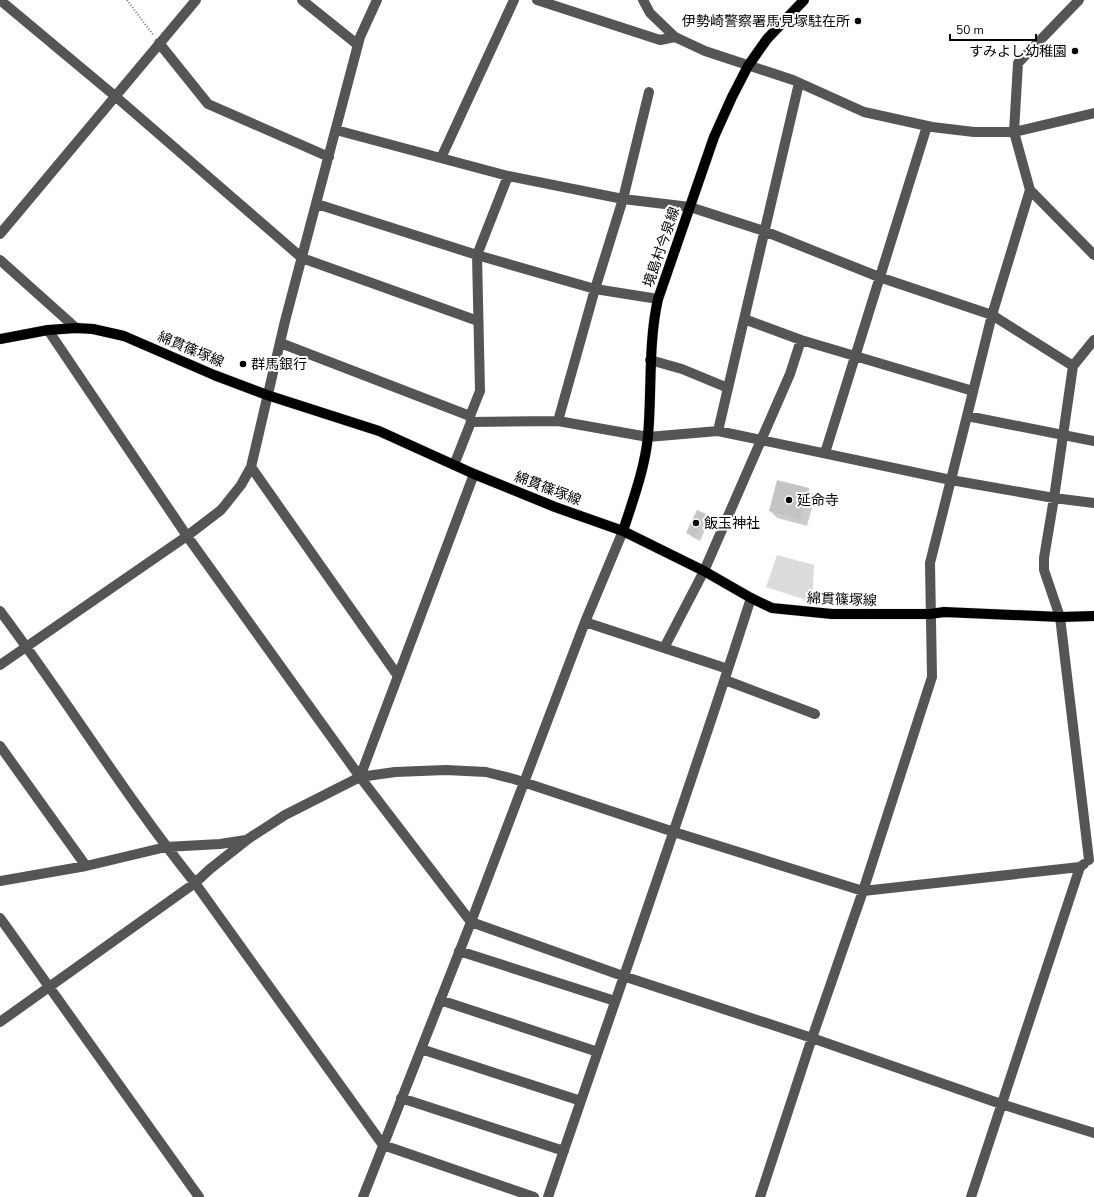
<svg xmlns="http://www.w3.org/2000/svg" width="1094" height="1197" font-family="'Nunito Sans','Noto Sans JP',sans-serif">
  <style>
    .green { fill: #dcdcdc }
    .shadow { fill: #0003 }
    .building { fill: #c4c4c4 }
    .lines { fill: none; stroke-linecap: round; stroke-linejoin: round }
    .major-casing { stroke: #dbdbdb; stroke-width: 11 }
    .path { stroke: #777; stroke-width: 2; stroke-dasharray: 1 2; stroke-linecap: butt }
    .minor { stroke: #555; stroke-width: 10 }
    .major { stroke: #000; stroke-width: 10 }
    .poi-dot { fill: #000; stroke: #fff; stroke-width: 1.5 }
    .labels { text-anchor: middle; stroke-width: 4; stroke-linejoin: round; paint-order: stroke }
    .poi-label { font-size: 14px; fill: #000; stroke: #fff; text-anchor: start }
    .street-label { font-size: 14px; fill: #000; stroke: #fff }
  </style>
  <rect width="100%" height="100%" fill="#fff"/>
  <path class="green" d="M777,555l37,10 -2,37 -46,-15z"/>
  <path class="shadow" d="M808,489l7,7 -8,30 -30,-8 -7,-7z
    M705,515l5,4 -10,22 -8,-4 -5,-5z"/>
  <path class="building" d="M777,480l32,8 -9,32 -31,-9z
    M697,510l9,4 -11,23 -9,-4z"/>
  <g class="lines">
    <g class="major-casing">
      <path id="major" d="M0,339l48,-9 28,-2 17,1 31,7 90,39 53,20 112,36 95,43 81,33 68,24 81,40 47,27 21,10 60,6h98l14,-2 116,5 34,-1
        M623,531c10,-31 22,-63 25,-95 4,-46 0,-92 10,-137l56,-162 18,-40 16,-31 19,-27 37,-39"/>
    </g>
    <path class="path" d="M127,0l27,36"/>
    <path class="minor" d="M0,0l115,96 187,162 176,63
      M302,0l56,45
      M537,0l123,40 15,-3
      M643,0l7,13 25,24 30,14 88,29 71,32 68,15 42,5h40l80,-19
      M1079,0l-61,63 -4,69 16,58 64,65
      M159,43l49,61 121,53
      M336,130l172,46 115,23 67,8 74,24 115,46 113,38 81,51 -19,132 -10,60v12l16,47 29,243
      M441,158l73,-158
      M317,204l160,51 118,34 63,10
      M0,234l196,-234
      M0,260l76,68
      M744,319l57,21 172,51
      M48,330l139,206 173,241 111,145 152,54 189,62 189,66 93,29
      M283,344l187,72
      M650,360l32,9 46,19
      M1073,366l21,-26
      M967,416l127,25
      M558,421l37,-132 28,-90 26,-107
      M471,422l87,-1 90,16 70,-6 233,49 103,18 40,5
      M718,431l81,-348
      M825,453l102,-327
      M454,465l17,-43 -1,-6 10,-25 -3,-136 31,-79
      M251,467l147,209
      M0,611c67,89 125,185 195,272l188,262 151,52
      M585,622l143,47
      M664,648l40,-77 86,-197 11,-34
      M0,665l187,-129 34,-26 20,-25 10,-18 34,-146 75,-284 17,-37
      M725,680l90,34
      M0,746l86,120
      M360,777l114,-303
      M0,881l86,-15 80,-19 54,-3 26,-4
      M0,918l199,279
      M459,951l156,50
      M440,1000l158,52
      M0,1022l195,-139 15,-14 38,-30 37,-24 75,-38 35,-5 51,-2 40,2 28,7 160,53 189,59 217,-24
      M421,1049l160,52
      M401,1098l163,53
      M363,1197l108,-275 114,-300 38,-91
      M548,1197c68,-200 139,-398 203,-599
      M760,1197l52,-159 51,-147 69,-214 -2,-114 37,-147 25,-101 38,-125
      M971,1197l109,-330 4,-3"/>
    <use href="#major" class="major"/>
  </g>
  <g class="poi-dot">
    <circle cx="858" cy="21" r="4"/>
    <circle cx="1075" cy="51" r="4"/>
    <circle cx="243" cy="364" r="4"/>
    <circle cx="789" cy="500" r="4"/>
    <circle cx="696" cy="523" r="4"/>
  </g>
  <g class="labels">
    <g class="poi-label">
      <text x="850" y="26" text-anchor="end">伊勢崎警察署馬見塚駐在所</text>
      <text x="1067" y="56" text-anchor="end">すみよし幼稚園</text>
      <text x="251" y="369">群馬銀行</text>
      <text x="797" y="505">延命寺</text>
      <text x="704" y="528">飯玉神社</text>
    </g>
    <g class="street-label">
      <text transform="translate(661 247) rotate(-71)" y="5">境島村今泉線</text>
      <text transform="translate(191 349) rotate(23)" y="5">綿貫篠塚線</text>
      <text transform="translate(548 488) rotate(21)" y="5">綿貫篠塚線</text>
      <text transform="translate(842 599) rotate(2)" y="5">綿貫篠塚線</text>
    </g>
  </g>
  <path d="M950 34v6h86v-6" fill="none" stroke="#000000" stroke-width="2"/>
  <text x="956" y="34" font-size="12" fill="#000000" stroke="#ffffff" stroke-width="3" paint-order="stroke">50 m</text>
</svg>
